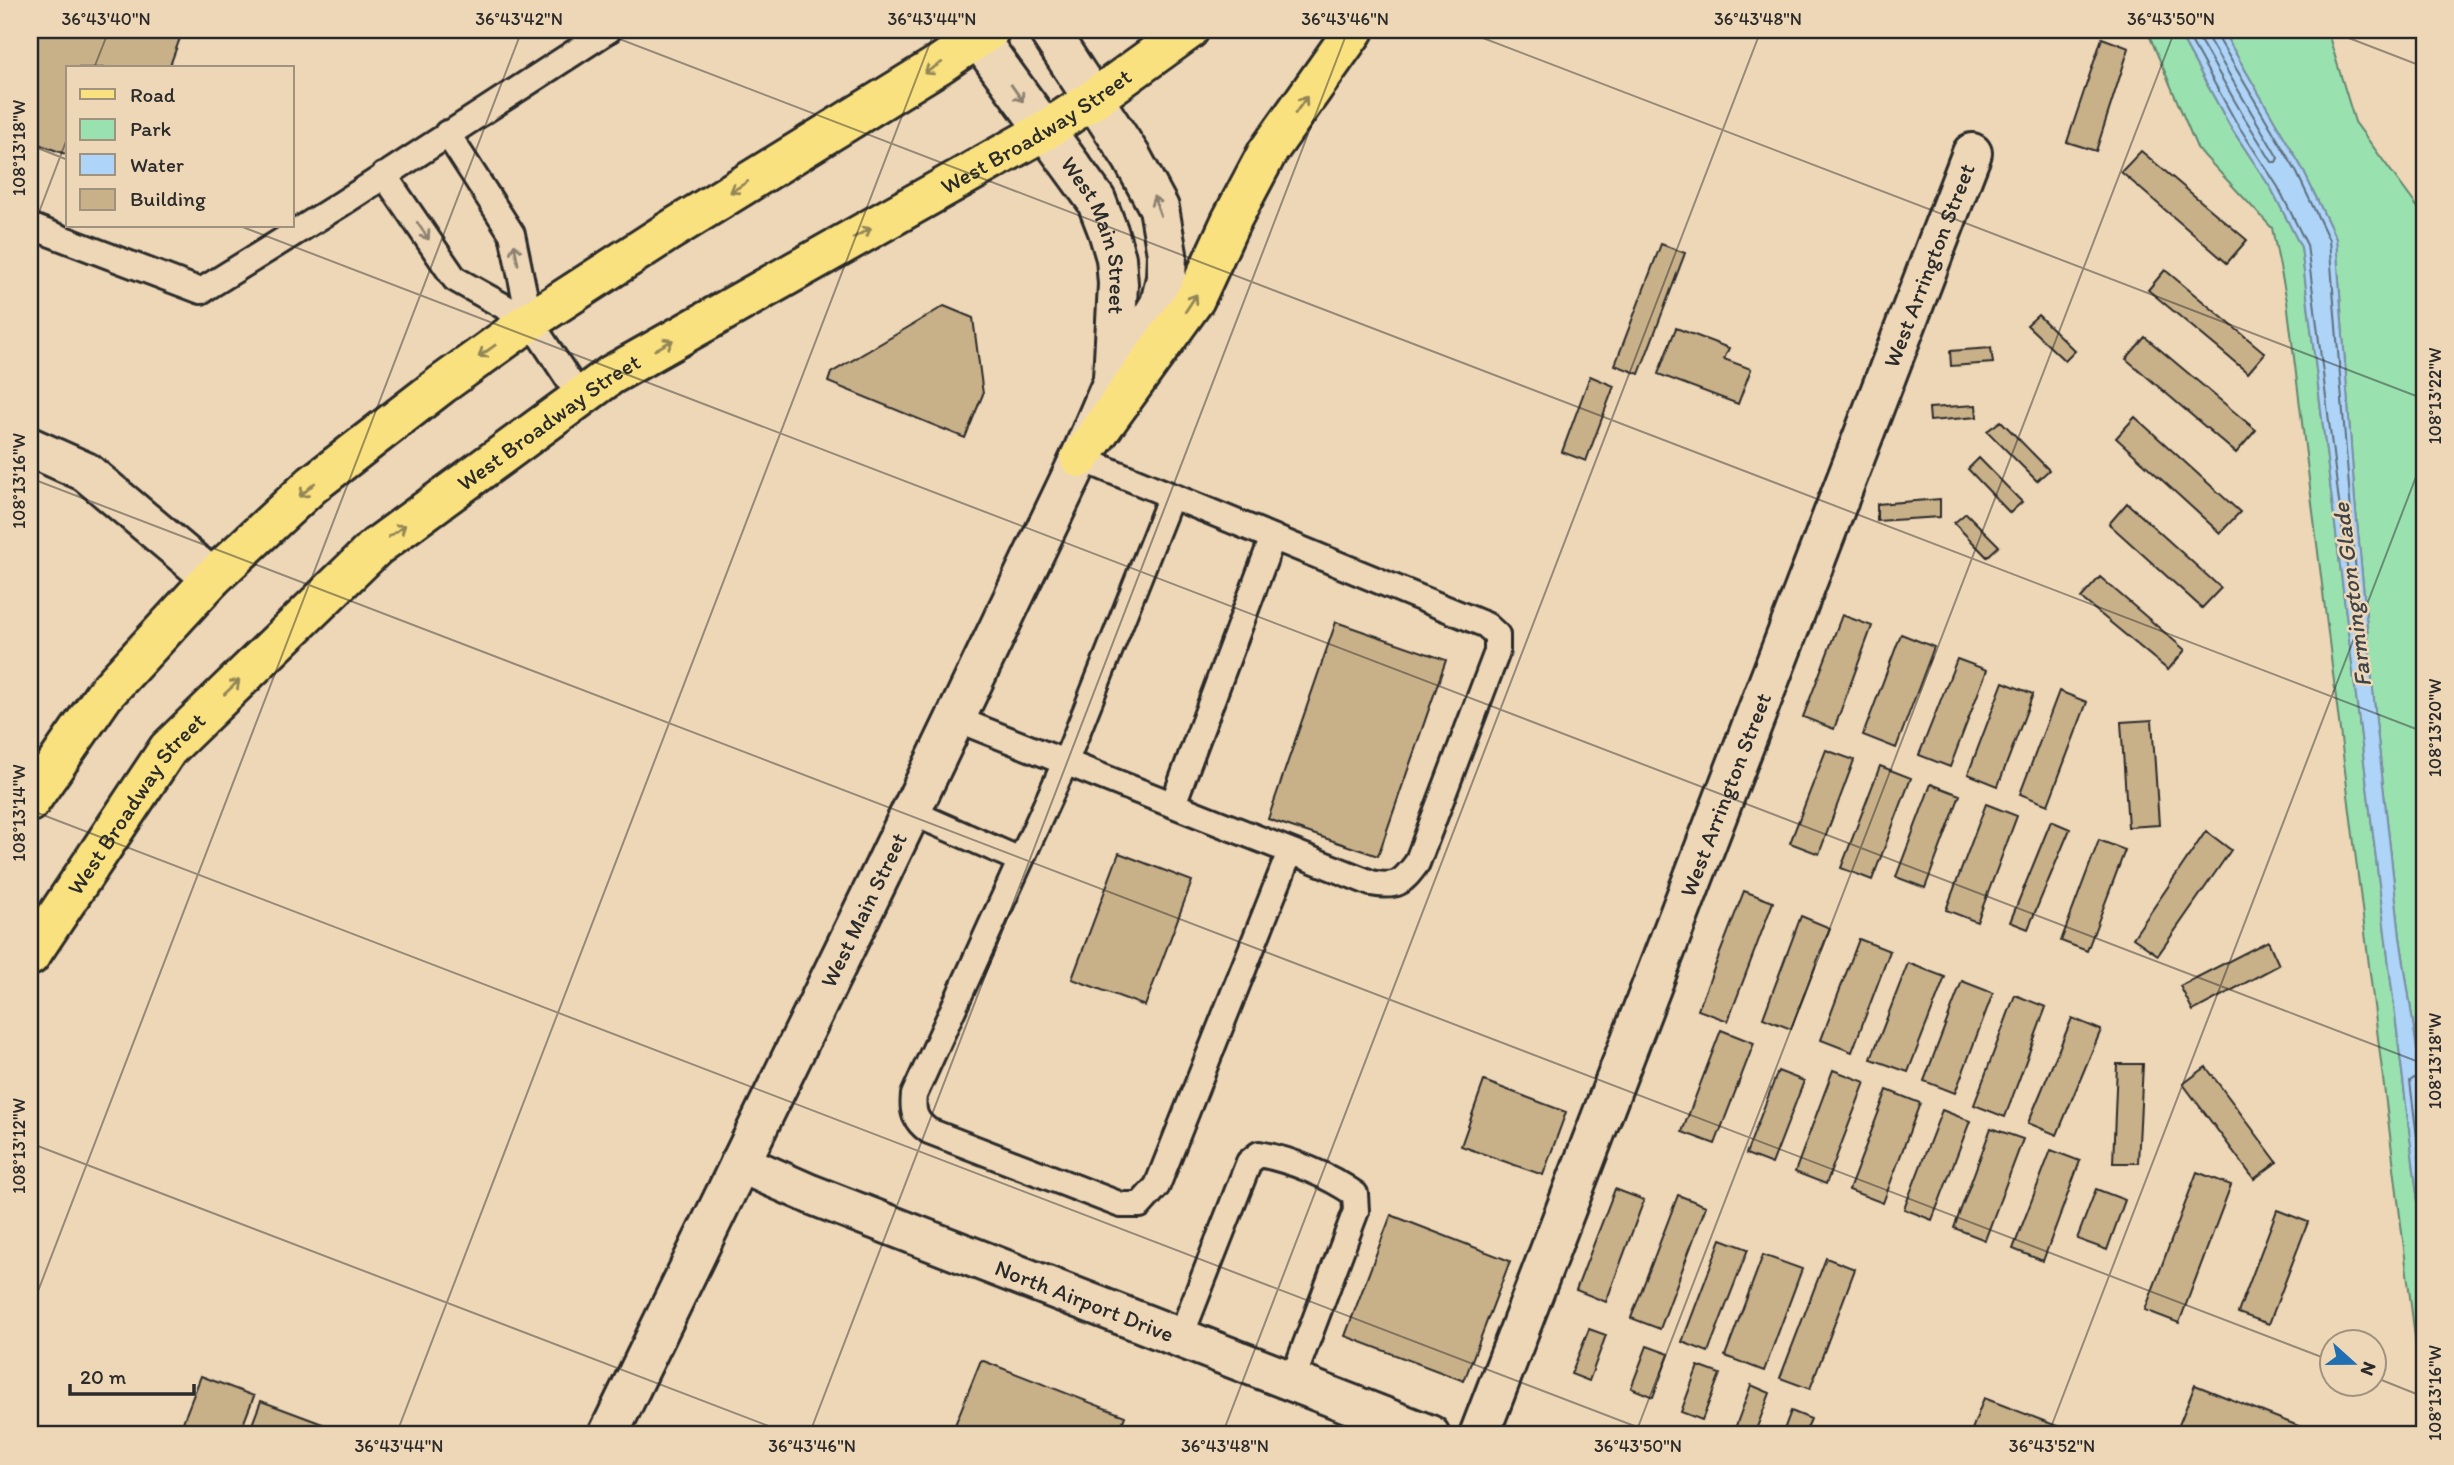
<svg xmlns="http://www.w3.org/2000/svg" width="2454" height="1465" font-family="Itim,sans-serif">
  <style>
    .green { fill: #9ae1b0; stroke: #62866e; stroke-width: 2 }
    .water { fill: #aed4f8; stroke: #7a90a6; stroke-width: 2 }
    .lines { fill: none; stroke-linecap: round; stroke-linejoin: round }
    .shore { stroke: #5f6f7d; stroke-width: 2 }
    .building { fill: #c8b089; stroke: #2b2b2b; stroke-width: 2 }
    .service-casing { stroke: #2b2b2b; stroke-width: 30 }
    .minor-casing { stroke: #2b2b2b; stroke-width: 44 }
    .secondary-casing { stroke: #2b2b2b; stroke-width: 44 }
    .primary-casing { stroke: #2b2b2b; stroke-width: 44 }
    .service { stroke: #eed7b7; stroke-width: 24 }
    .minor { stroke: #eed7b7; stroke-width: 38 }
    .secondary { stroke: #eed7b7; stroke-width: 38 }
    .primary { stroke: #fae180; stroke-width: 38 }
    .oneway { stroke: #928656 }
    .oneway2 { stroke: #8c8171 }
    .ticks { fill: none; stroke: #2b2b2b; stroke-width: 2; stroke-opacity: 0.45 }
    .labels { text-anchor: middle; stroke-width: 5; stroke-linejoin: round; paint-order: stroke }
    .street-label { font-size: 23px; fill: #2b2b2b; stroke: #eed7b7 }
    .water-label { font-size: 24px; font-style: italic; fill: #3f444a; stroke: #eed7b7 }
    .neatline { fill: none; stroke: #2b2b2b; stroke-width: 2.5 }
    .ticks-label { font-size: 18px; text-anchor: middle; fill: #2b2b2b }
  </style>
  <rect width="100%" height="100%" fill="#eed7b7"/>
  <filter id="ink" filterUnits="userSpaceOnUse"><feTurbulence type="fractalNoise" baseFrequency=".0143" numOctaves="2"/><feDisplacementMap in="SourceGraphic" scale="14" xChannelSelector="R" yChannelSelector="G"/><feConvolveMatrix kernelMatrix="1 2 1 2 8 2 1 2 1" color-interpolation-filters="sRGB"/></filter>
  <g filter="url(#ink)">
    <path class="green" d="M2147,30h30l53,96 42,64 29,57 123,1004v179l-4,-52 -133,-1077 -15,-73 -75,-80z
      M2222,30h105l28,92 69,94v880l-24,-159 -24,-216 -21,-220 -19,-262 -34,-71z"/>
    <path class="water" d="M2177,30h45l80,138 34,71 19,262 21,220 24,216 24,159v155l-123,-1004 -29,-57 -42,-64z"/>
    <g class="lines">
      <path class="shore" d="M2185,30l51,92 42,65 29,58 44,353 4,3 3,-3 -29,-358 -33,-69 -79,-135 -1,-6
        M2194,30l50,87 28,45h4l2,-4 -69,-118 -2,-10
        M2424,1081l-10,-3 -4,3 14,113"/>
    </g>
    <path class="building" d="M30,30h153l-14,38h-101v87l-38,-14z
      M2102,38l27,10 -33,103 -29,-9z
      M2141,151l106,89 -20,23 -106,-91z
      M1661,244l24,9 -46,121 -24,-9z
      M2165,270l100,83 -17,20 -100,-83z
      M944,306l29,12 10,76 -18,44 -137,-56 3,-9z
      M2038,315l37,36 -10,10 -38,-36z
      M1676,328l53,20 -5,11 27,10 -13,35 -80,-30z
      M2145,337l111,93 -20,23 -110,-94z
      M1991,348l2,15 -42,3 -1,-15z
      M1590,376l24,10 -28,75 -24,-9z
      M1976,405l1,12 -47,4 -1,-13z
      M2135,417l105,95 -20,21 -104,-95z
      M2001,421l48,49 -12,11 -50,-50z
      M1979,458l43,44 -12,11 -42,-44z
      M1940,499v18l-63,4v-17z
      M2127,503l94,85 -19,20 -93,-84z
      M1966,513l33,33 -12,11 -33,-34z
      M2100,577l85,73 -17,20 -87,-72z
      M1842,615l30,11 -38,103 -31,-12z
      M1336,622l110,38 -68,196 -110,-37z
      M1901,634l33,13 -38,101 -33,-13z
      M1957,659l30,11 -37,97 -31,-12z
      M2003,682l30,12 -35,92 -30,-12z
      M2059,691l28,11 -39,103 -28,-11z
      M2152,720l7,105 -31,2 -7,-105z
      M1826,750l28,10 -35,94 -29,-11z
      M1880,766l31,12 -39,102 -31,-12z
      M1931,784l29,11 -35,93 -29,-11z
      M1986,804l31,12 -40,106 -31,-12z
      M2051,821l19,8 -42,100 -18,-7z
      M2206,831l25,19 -73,105 -25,-17z
      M2099,840l26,10 -38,101 -26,-10z
      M1119,853l73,28 -47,125 -73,-27z
      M1744,891l29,11 -45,119 -30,-11z
      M1801,916l29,12 -39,101 -28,-11z
      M1859,939l31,12 -38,101 -31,-12z
      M2268,941l11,24 -86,46 -13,-25z
      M1908,963l37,14 -37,95 -37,-13z
      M1962,981l31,12 -38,100 -31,-12z
      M2015,995l31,12 -41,110 -31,-12z
      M2072,1018l29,12 -44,105 -29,-12z
      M1721,1030l33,13 -39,101 -33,-12z
      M2117,1064h26l-5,99h-25z
      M2206,1067l71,95 -23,17 -71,-95z
      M1833,1070l32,12 -39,102 -31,-12z
      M1778,1071l26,10 -32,83 -26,-10z
      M1484,1081l82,31 -23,63 -82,-29z
      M1887,1090l33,13 -37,100 -34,-13z
      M1942,1110l28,11 -38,99 -28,-11z
      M1991,1128l32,11 -38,101 -31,-12z
      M2051,1150l29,11 -37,100 -30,-12z
      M2197,1172l34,13 -52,138 -34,-13z
      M1615,1189l29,11 -38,102 -30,-12z
      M2096,1189l29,11 -18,50 -30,-11z
      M1678,1195l28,11 -46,123 -29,-11z
      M2277,1210l31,12 -39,102 -31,-11z
      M1391,1215l119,46 -46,120 -119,-45z
      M1721,1239l27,10 -40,103 -26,-10z
      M1763,1255l39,14 -38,102 -39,-15z
      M1826,1258l29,11 -45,120 -30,-11z
      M1589,1329l17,6 -17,46 -18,-7z
      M1647,1346l22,8 -16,43 -22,-9z
      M981,1360l144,56 -7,19h-167z
      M1698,1366l22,8 -18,46 -21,-8z
      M201,1376l53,20 -15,39h-61z
      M1751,1385l19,8 -16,42h-19l-2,-1z
      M2195,1385l126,50h-146z
      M1984,1398l86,33 -2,4h-98z
      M261,1401l91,34h-104z
      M1791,1411l20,8 -7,16h-22z"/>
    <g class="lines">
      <g class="service-casing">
        <path id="service" d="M447,133l65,101 18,87 50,76
          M384,175l71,104 75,42
          M30,226l171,65 140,-87 268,-174
          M1171,496l-106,267 -151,332c-2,17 1,26 15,36l192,74h19l17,-19 133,-334
          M956,719l415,164c26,5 31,0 46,-20l80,-211v-17l-11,-10 -406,-167
          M1173,804l100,-267
          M911,812l109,48
          M1180,1338l69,-176 10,-8c32,6 69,21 96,40l1,17 -64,170"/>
      </g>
      <g class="minor-casing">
        <g id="minor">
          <path d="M30,447l56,25 126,106"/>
          <path id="s1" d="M1479,1435l493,-1282"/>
        </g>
      </g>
      <g class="secondary-casing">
        <g id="secondary">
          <path id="s2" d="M978,38l118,162 12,31 8,27 2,26 -5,94"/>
          <path id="s3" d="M740,1163l70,31 620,241"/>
          <path id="s4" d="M608,1435l275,-565 197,-412 33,-77 47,-77 6,-26 1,-24 -8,-46 -27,-50 -84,-128"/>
        </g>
      </g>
      <g class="primary-casing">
        <g id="primary">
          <path d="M1080,458l115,-159 36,-78 36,-68 87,-123"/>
          <path d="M30,802l74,-107 108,-117 101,-94 128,-99 89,-64 136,-88 274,-169 50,-34"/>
          <path id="s5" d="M30,956l138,-207 208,-202 235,-172 433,-244 48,-31 97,-70"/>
        </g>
      </g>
      <use href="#service" class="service"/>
      <use href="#minor" class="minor"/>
      <use href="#secondary" class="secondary"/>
      <use href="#primary" class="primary"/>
    </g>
    <defs><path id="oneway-shaft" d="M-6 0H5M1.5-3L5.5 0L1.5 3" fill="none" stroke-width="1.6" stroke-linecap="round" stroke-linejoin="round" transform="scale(1.75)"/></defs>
    <g class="oneway">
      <use href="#oneway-shaft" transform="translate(933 68) rotate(148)"/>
      <use href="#oneway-shaft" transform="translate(1301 105) rotate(-55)"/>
      <use href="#oneway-shaft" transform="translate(739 187) rotate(148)"/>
      <use href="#oneway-shaft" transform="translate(862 233) rotate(-29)"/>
      <use href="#oneway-shaft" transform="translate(1191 303) rotate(-57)"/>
      <use href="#oneway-shaft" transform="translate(664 345) rotate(-29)"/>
      <use href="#oneway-shaft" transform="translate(487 351) rotate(145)"/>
      <use href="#oneway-shaft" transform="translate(307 490) rotate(138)"/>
      <use href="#oneway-shaft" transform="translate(397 531) rotate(-36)"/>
      <use href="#oneway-shaft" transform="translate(232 687) rotate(-44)"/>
    </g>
    <g class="oneway2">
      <use href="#oneway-shaft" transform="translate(1017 93) rotate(55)"/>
      <use href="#oneway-shaft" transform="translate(1157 206) rotate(-110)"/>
      <use href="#oneway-shaft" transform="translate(423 231) rotate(56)"/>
      <use href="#oneway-shaft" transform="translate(516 254) rotate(-101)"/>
    </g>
  </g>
  <path class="ticks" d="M596,30l1828,702M1462,30l962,369M2328,30l96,37M94,68l15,-38M30,145l38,15M240,226l2184,838M30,236l38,-100M30,478l2302,883M30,810l1628,625M30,1143l762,292M30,1312l492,-1282M2374,1377l50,20M396,1435l539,-1405M809,1435l539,-1405M1222,1435l539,-1405M1635,1435l540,-1405M2048,1435l376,-979"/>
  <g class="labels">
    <g class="street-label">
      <text dy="8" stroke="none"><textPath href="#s5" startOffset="1320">West Broadway Street</textPath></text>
      <text dy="8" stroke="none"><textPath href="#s2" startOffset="234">West Main Street</textPath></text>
      <text dy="8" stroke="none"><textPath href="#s1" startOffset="1253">West Arrington Street</textPath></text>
      <text dy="8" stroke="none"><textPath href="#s5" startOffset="752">West Broadway Street</textPath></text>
      <text dy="8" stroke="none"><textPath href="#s1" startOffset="686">West Arrington Street</textPath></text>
      <text dy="8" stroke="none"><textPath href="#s5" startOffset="186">West Broadway Street</textPath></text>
      <text dy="8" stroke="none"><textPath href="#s4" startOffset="584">West Main Street</textPath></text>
      <text dy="8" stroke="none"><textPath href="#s3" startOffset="371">North Airport Drive</textPath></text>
    </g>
    <g class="water-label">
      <text transform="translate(2352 595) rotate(-97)" y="8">Farmington Glade</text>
    </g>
  </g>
  <rect width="2454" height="1465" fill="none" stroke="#eed7b7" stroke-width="77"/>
  <rect x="66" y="66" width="228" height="161" fill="#eed7b7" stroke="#a0927f" stroke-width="2"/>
  <rect x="80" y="89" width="35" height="10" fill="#fae180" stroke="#a0927f" stroke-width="2"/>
  <text x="130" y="102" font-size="21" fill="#2b2b2b">Road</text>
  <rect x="80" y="119" width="35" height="21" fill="#9ae1b0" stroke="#a0927f" stroke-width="2"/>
  <text x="130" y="136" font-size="21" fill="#2b2b2b">Park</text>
  <rect x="80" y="154" width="35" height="21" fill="#aed4f8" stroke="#a0927f" stroke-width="2"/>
  <text x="130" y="172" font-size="21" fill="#2b2b2b">Water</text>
  <rect x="80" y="189" width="35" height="21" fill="#c8b089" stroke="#a0927f" stroke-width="2"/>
  <text x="130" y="206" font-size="21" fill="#2b2b2b">Building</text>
  <g transform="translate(2353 1363) rotate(111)"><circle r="33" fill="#eed7b7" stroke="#a0927f" stroke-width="2"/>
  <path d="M0-5L12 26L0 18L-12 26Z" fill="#1f6fb2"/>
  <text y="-10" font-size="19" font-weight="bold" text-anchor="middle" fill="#2b2b2b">N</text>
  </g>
  <path d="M70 1384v10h124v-10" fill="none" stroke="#2b2b2b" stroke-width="3.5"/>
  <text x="80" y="1384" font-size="21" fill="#2b2b2b" stroke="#eed7b7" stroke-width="5" paint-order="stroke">20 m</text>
  <rect x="38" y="38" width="2378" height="1388" class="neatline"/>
  <g class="ticks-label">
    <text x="106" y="25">36°43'40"N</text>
    <text x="519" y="25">36°43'42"N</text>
    <text x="932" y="25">36°43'44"N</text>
    <text x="1345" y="25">36°43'46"N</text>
    <text x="1758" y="25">36°43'48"N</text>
    <text x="2171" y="25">36°43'50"N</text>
    <text transform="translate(19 148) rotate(-90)" y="6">108°13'18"W</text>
    <text transform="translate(2435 396) rotate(-90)" y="6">108°13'22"W</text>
    <text transform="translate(19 481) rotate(-90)" y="6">108°13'16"W</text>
    <text transform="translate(2435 728) rotate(-90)" y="6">108°13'20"W</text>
    <text transform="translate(19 813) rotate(-90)" y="6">108°13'14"W</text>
    <text transform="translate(2435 1061) rotate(-90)" y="6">108°13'18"W</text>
    <text transform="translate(19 1146) rotate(-90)" y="6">108°13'12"W</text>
    <text transform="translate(2435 1393) rotate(-90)" y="6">108°13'16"W</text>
    <text x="399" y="1452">36°43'44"N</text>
    <text x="812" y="1452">36°43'46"N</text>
    <text x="1225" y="1452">36°43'48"N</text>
    <text x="1638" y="1452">36°43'50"N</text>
    <text x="2052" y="1452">36°43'52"N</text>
  </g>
</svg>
